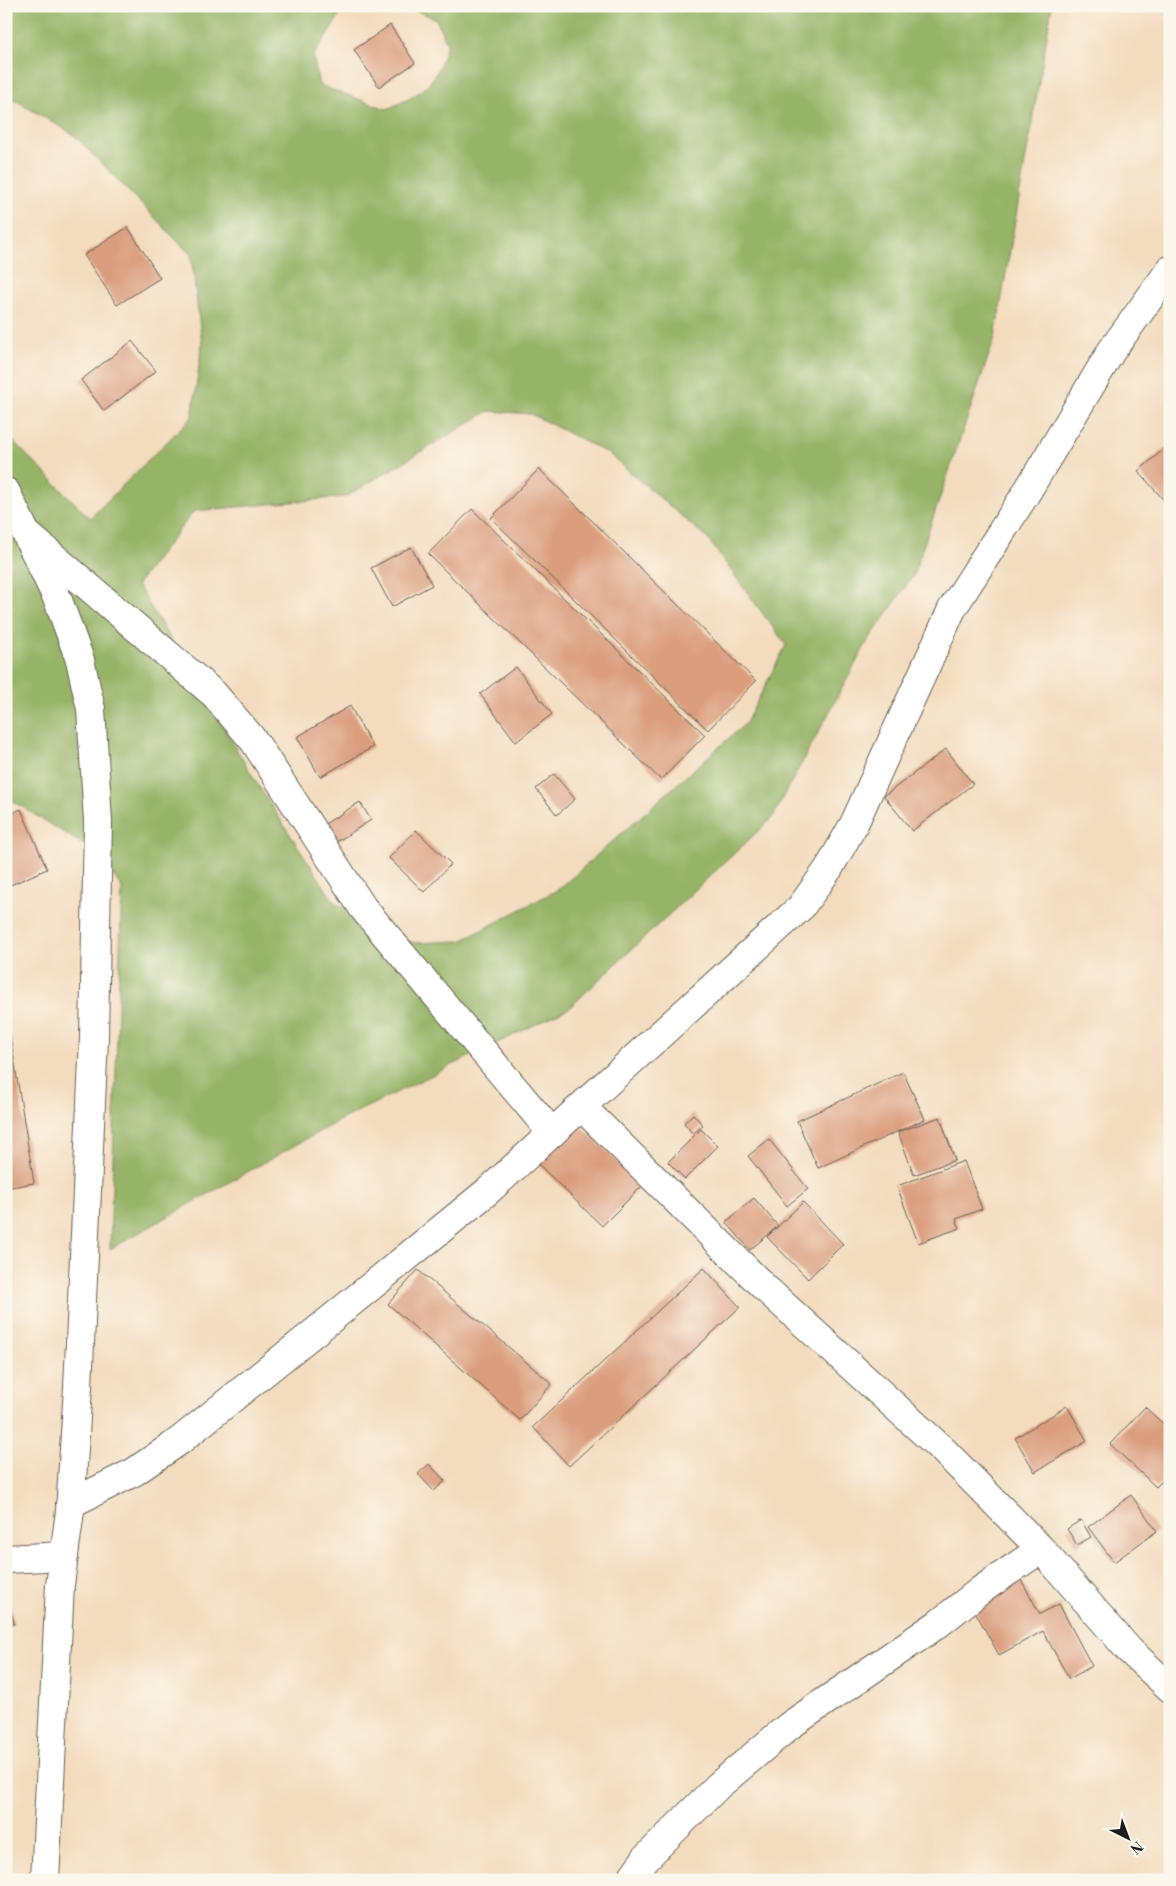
<svg xmlns="http://www.w3.org/2000/svg" width="1176" height="1886" font-family="'Libre Bodoni',serif">
  <style>
    .forest { fill: #96b467; stroke: #596842; fill-rule: evenodd }
    .building { fill: #da9e7e }
    .lines { fill: none; stroke-linecap: round; stroke-linejoin: round }
    .street-casing { stroke: #675f54; stroke-width: 30 }
    .secondary-casing { stroke: #675f54; stroke-width: 30 }
    .street { stroke: #fff; stroke-width: 28 }
    .secondary { stroke: #fff; stroke-width: 28 }
  </style>
  <rect width="100%" height="100%" fill="#fbf7ec"/>
  <filter id="ink" filterUnits="userSpaceOnUse"><feTurbulence type="fractalNoise" baseFrequency=".02" numOctaves="2"/><feDisplacementMap in="SourceGraphic" scale="10" xChannelSelector="R" yChannelSelector="G"/><feConvolveMatrix kernelMatrix="1 2 1 2 8 2 1 2 1" color-interpolation-filters="sRGB"/></filter>
  <filter id="wash" filterUnits="userSpaceOnUse"><feTurbulence type="fractalNoise" baseFrequency=".0096" numOctaves="4" result="noise"/><feDisplacementMap in="SourceGraphic" scale="20" xChannelSelector="R" yChannelSelector="G"/><feGaussianBlur stdDeviation="1.12" result="paint"/><feColorMatrix in="noise" values="0 0 0 0 0 0 0 0 0 0 0 0 0 0 0 0 0 1.4 0 .05"/><feComposite in="paint" operator="in"/></filter>
  <g filter="url(#wash)">
    <rect width="100%" height="100%" fill="#f3dbbd"/>
    <path class="forest" d="M6,6h340l-33,50 6,29 68,24c39,-17 48,-24 60,-65l-11,-25 -26,-11 -16,-2h658l-57,331 -82,239 -47,68 -94,174 -203,190 -229,112 -230,129 12,-361 -22,-33 -94,-58v-363l84,84 102,-101 10,-73 -11,-89 -118,-121 -67,-39zM489,411l42,3 78,40 98,84 79,107 -40,78 -187,166 -98,52 -48,2 -78,-40 -74,-113 -124,-206 57,-73 151,-14z"/>
    <g id="blocks">
      <path class="building" d="M390,25l25,38 -36,24 -25,-37z
        M128,227l32,51 -43,27 -33,-50z
        M132,341l24,30 -52,40 -23,-31z
        M1170,444v63l-32,-36z
        M539,469l217,212 -48,49 -217,-212z
        M472,509l233,226 -44,45 -233,-226z
        M411,547l21,38 -40,22 -21,-39z
        M516,667l36,47 -36,28 -36,-48z
        M350,706l23,41 -53,30 -23,-40z
        M946,749l27,35 -61,47 -28,-35z
        M554,774l21,25 -18,16 -21,-26z
        M360,802l11,18 -36,23 -12,-18z
        M21,809l26,60 -41,18v-71z
        M416,830l35,34 -27,28 -35,-34z
        M7,1016l27,167 -28,5v-171z
        M903,1072l22,47 -107,49 -21,-47z
        M693,1114l10,11 -10,9 -9,-11z
        M940,1117l15,43 -41,15 -16,-43z
        M576,1121l66,65 -40,40 -66,-64z
        M701,1129l17,17 -33,33 -17,-17z
        M769,1139l39,50 -21,17 -39,-50z
        M964,1161l18,48 -26,10 4,9 -42,15 -21,-57z
        M754,1198l24,28 -28,24 -24,-28z
        M803,1202l40,42 -35,35 -41,-42z
        M704,1268l36,39 -171,159 -36,-39z
        M418,1270l134,114 -32,36 -132,-116z
        M1067,1406l20,35 -52,31 -20,-34z
        M1145,1407l25,23v43l-14,14 -46,-43z
        M429,1464l16,17 -11,10 -16,-17z
        M1131,1495l26,36 -43,31 -26,-35z
        M1081,1520l10,17 -14,8 -10,-16z
        M1019,1576l21,38 19,-10 33,62 -23,13 -26,-48 -44,24 -29,-53z
        M6,1587l8,37 -8,1z"/>
    </g>
  </g>
  <g filter="url(#ink)">
    <use href="#blocks" fill-opacity="0" stroke="#675f54" stroke-width="1"/>
    <g class="lines">
      <g class="street-casing">
        <path id="street" d="M28,535l186,159 40,47 109,167 189,225
          M582,1107l182,180 179,163 98,99 88,101 41,38
          M6,1559l58,-3
          M630,1880l16,-22 72,-72 71,-60 149,-102 43,-34 60,-41"/>
      </g>
      <g class="secondary-casing">
        <path id="secondary" d="M6,492l52,108 22,60 11,49 7,112 -4,217 -16,349 -8,124 -10,74 -15,295
          M70,1504l64,-32 44,-30 148,-119 162,-132 313,-284 28,-39 25,-44 98,-215 73,-114 87,-145 58,-80"/>
      </g>
      <use href="#street" class="street"/>
      <use href="#secondary" class="secondary"/>
    </g>
  </g>
  <rect width="1176" height="1886" fill="none" stroke="#fbf7ec" stroke-width="25"/>
  <g transform="translate(1128 1838) rotate(138)" stroke="#fbf7ec" stroke-width="4" paint-order="stroke">
  <path d="M0-4L9 19L0 12L-9 19Z" fill="#1c1c1c"/>
  <text y="-8" font-size="14" font-weight="bold" text-anchor="middle" fill="#1c1c1c">N</text>
  </g>
</svg>
